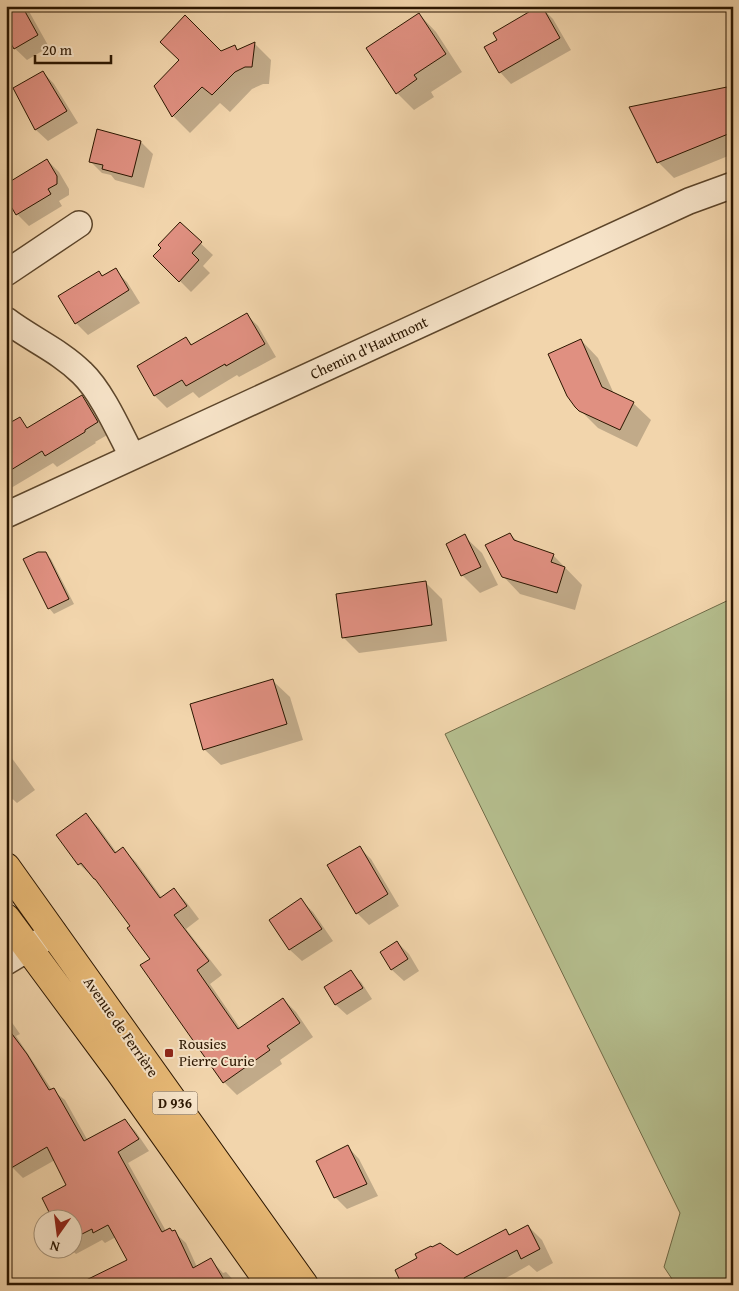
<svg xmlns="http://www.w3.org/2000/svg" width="739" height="1291" font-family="'Gentium Book Plus',serif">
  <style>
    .green { fill: #b5be8e; stroke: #706a47 }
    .shadow { fill: #0003 }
    .building { fill: #e09081; stroke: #2b1600 }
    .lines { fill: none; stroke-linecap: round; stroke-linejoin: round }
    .street-casing { stroke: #5d462b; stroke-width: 28 }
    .primary-casing { stroke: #2b1600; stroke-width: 30 }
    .street { stroke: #f7e4c9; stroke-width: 25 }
    .primary { stroke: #e9ba76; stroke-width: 28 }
    .poi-dot { fill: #8f2418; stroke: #f7e4c9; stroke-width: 2 }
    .labels { text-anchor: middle; stroke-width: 4; stroke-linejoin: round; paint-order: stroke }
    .shield { fill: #f7e4c9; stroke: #68543c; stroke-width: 1 }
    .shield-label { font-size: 14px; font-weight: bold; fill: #2b1600 }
    .street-label { font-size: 15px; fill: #2b1600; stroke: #f7e4c9 }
    .poi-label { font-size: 15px; fill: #2b1600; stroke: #f7e4c9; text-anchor: start }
  </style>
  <rect width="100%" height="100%" fill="#f2d5ac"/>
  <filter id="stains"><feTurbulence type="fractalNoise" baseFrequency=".004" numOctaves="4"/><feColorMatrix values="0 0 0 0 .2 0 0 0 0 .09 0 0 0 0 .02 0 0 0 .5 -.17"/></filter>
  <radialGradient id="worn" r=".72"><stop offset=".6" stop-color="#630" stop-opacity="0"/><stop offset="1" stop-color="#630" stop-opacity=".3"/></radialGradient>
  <path class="green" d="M733,598v687h-57l-12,-18 16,-54 -235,-479z"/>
  <path class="shadow" d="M6,6h20l23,41 -22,13 -21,-20z
    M541,7l12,12 18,31 -60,34 -11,-12 -2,-32z
    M419,14l17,18 26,40 -31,20 3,5 -20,13 -17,-17z
    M254,43l17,17 -2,24h-6l-11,5 -22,23 -10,-9 -30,30 -17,-17 -18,-30 80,-39 3,3z
    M43,72l11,12 24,39 -30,18 -12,-11 -22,-41z
    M727,88l6,6v60l-59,24 -16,-16z
    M98,131l43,11 12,12 -9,34 -29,-8 -4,-5 -9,-2 -12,-12z
    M47,160l12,12 10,17v6l-10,6 3,5 -33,20 -12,-12 -11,-18z
    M180,224l33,31 -10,11 7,7 -19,19 -36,-36z
    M115,270l12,12 13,21 -52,32 -12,-12 23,-51 4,5z
    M246,314l12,12 18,31 -37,20 -2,-2 -38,23 -6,-6 -26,16 -12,-12 -17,-30 48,-28 7,8z
    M581,340l17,18 16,36 19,9 18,17 -14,27 -39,-19 -22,-22z
    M6,387l4,6 -4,2z
    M82,397l11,11 16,26 -14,8 1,1 -39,24 -4,-4 -47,28v-55l18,-11 4,4z
    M510,534l8,8 35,13 29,30 -7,25 -55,-16 -17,-18z
    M464,536l18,17 16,32 -18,8 -18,-18 -14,-30z
    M45,553l6,6 23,45 -20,10 -5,-6z
    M426,583l16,16 5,42 -88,12 -16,-16z
    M273,681l17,16 13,43 -82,25 -17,-16z
    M6,750l29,40 -18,13 -11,-10z
    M86,815l13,13 18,25 6,-4 13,13 26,36 12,-9 13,14 12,16 -13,10 36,46 -12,9 30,44 43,-29 13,13 17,25 -33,23 2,4 -45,31 -13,-13 -93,-156 -30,-41 -22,-21z
    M359,847l12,12 28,47 -30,19 -12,-12z
    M301,900l12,12 20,29 -31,20 -12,-11 -19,-30z
    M397,942l12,12 10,17 -15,10 -12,-11 -11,-18z
    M350,972l11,10 11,17 -25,16 -11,-10 -10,-18z
    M6,1014l14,20 -4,2 36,54 13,10 23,41 37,-21 11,12 13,19 -21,12 38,68 4,-2 4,3 12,11 11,24 14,-7 12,13 3,-1 12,13h-159l50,-24 -13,-24 -11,6 -3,-3 -26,14 -6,-6h2v-30h-19l-9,-19 24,-13 -13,-26 -32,18 -11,-11 -6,-9z
    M348,1147l11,12 19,37 -31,13 -12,-12z
    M528,1226l14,14 11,23 -16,9 -8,-7 -35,20h-91l102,-54 5,5z"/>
  <path class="building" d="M6,6h16l16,29 -24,14 -8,-14z
    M539,6h3l18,32 -61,35 -15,-26 13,-7 -4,-7z
    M419,13l27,41 -32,21 3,4 -21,15 -30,-46z
    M185,15l36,36 14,-6 2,5 18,-8 -3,25h-7l-10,5 -23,23 -10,-8 -30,30 -18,-31 25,-26 -19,-18z
    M43,71l24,40 -32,19 -22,-42z
    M727,87l6,28v17l-76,31 -28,-56z
    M97,129l44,12 -9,36 -30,-8 1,-4 -14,-3z
    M47,159l10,17v8l-9,5 3,5 -35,21 -10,-17v-14z
    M180,222l22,20 -10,11 7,7 -20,22 -26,-26 8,-8 -3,-3z
    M116,268l13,22 -54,34 -17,-28 41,-25 3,5z
    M247,313l18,31 -39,22 -1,-2 -39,22 -4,-6 -28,16 -17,-30 49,-29 5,8z
    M581,339l21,48 32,15 -14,28 -41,-19 -4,-4 -8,-11 -19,-42z
    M82,395l16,27 -13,8v2l-40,24 -3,-5 -36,22v-48l14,-8 7,11z
    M510,533l4,7 40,14 -3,8 14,5 -8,26 -55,-16 -17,-32z
    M465,534l16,33 -20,9 -15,-32z
    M38,552h8l23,47 -21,10 -25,-50z
    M426,581l6,44 -90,13 -6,-44z
    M273,679l14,45 -84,26 -13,-46z
    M86,813l29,40 8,-6 37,51 14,-10 13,18 -13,9 35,46 -12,9 41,59 45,-31 17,25 -33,23 3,4 -47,33 -83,-118 10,-6 -23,-31 3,-2 -35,-47h-1l-13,-16 -3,2 -22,-30z
    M360,846l28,48 -32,20 -29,-49z
    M301,898l21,31 -33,21 -20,-30z
    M397,941l11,18 -17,11 -11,-18z
    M351,970l12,18 -28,17 -11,-18z
    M6,1026l21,28 22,36 5,-2 30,53 41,-22 14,20 -21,13 44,80 8,-4 2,3 3,-1 18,38 18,-10 16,27h-151l51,-25 -19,-35 -15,8 -1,-4 -20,10v-21h-20l-10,-20 24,-13 -19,-38 -41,24z
    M348,1145l19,39 -33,14 -18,-37z
    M528,1225l12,24 -19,10 -4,-9 -53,28 3,7h-65l-7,-15 22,-12 -2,-4 16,-8 1,1 8,-4 17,12 49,-26 3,6z"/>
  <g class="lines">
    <g class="street-casing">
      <path id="street" d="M6,273l73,-49
        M6,320c25,19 54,31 76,53 20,19 37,58 50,83
        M6,515l683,-314 44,-16
        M6,962l48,-29"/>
    </g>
    <g class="primary-casing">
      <path id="primary" d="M6,867l298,418
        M6,918l114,154 151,213"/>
    </g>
    <use href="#street" class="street"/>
    <use href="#primary" class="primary"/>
  </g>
  <rect class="poi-dot" x="164" y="1048" width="10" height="10" rx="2.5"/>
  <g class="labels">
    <rect class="shield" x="152.5" y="1091.5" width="45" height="23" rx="4"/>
    <g class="shield-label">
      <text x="175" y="1108">D 936</text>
    </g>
    <g class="street-label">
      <text transform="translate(369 348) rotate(-25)" y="5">Chemin d'Hautmont</text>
      <text transform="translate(121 1027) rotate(55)" y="5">Avenue de Ferrière</text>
    </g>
    <g class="poi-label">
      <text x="179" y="1049">Rousies<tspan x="179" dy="17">Pierre Curie</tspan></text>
    </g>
  </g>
  <rect width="739" height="1291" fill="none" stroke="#f2d5ac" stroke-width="25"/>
  <rect x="8" y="8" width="724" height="1276" fill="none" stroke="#2b1600" stroke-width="2.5"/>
  <rect x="12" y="12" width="714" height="1266" fill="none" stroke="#2b1600"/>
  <g transform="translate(58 1234) rotate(194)"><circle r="24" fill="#f7e4c9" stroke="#a59279"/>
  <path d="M0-4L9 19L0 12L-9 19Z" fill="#8f2418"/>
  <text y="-8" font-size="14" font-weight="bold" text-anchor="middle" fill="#2b1600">N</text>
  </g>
  <path d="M35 55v8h76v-8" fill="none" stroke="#2b1600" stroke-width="2.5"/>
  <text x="42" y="55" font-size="15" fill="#2b1600" stroke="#f7e4c9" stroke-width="4" paint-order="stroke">20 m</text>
  <rect width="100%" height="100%" filter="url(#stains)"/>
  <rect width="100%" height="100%" fill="url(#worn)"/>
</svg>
